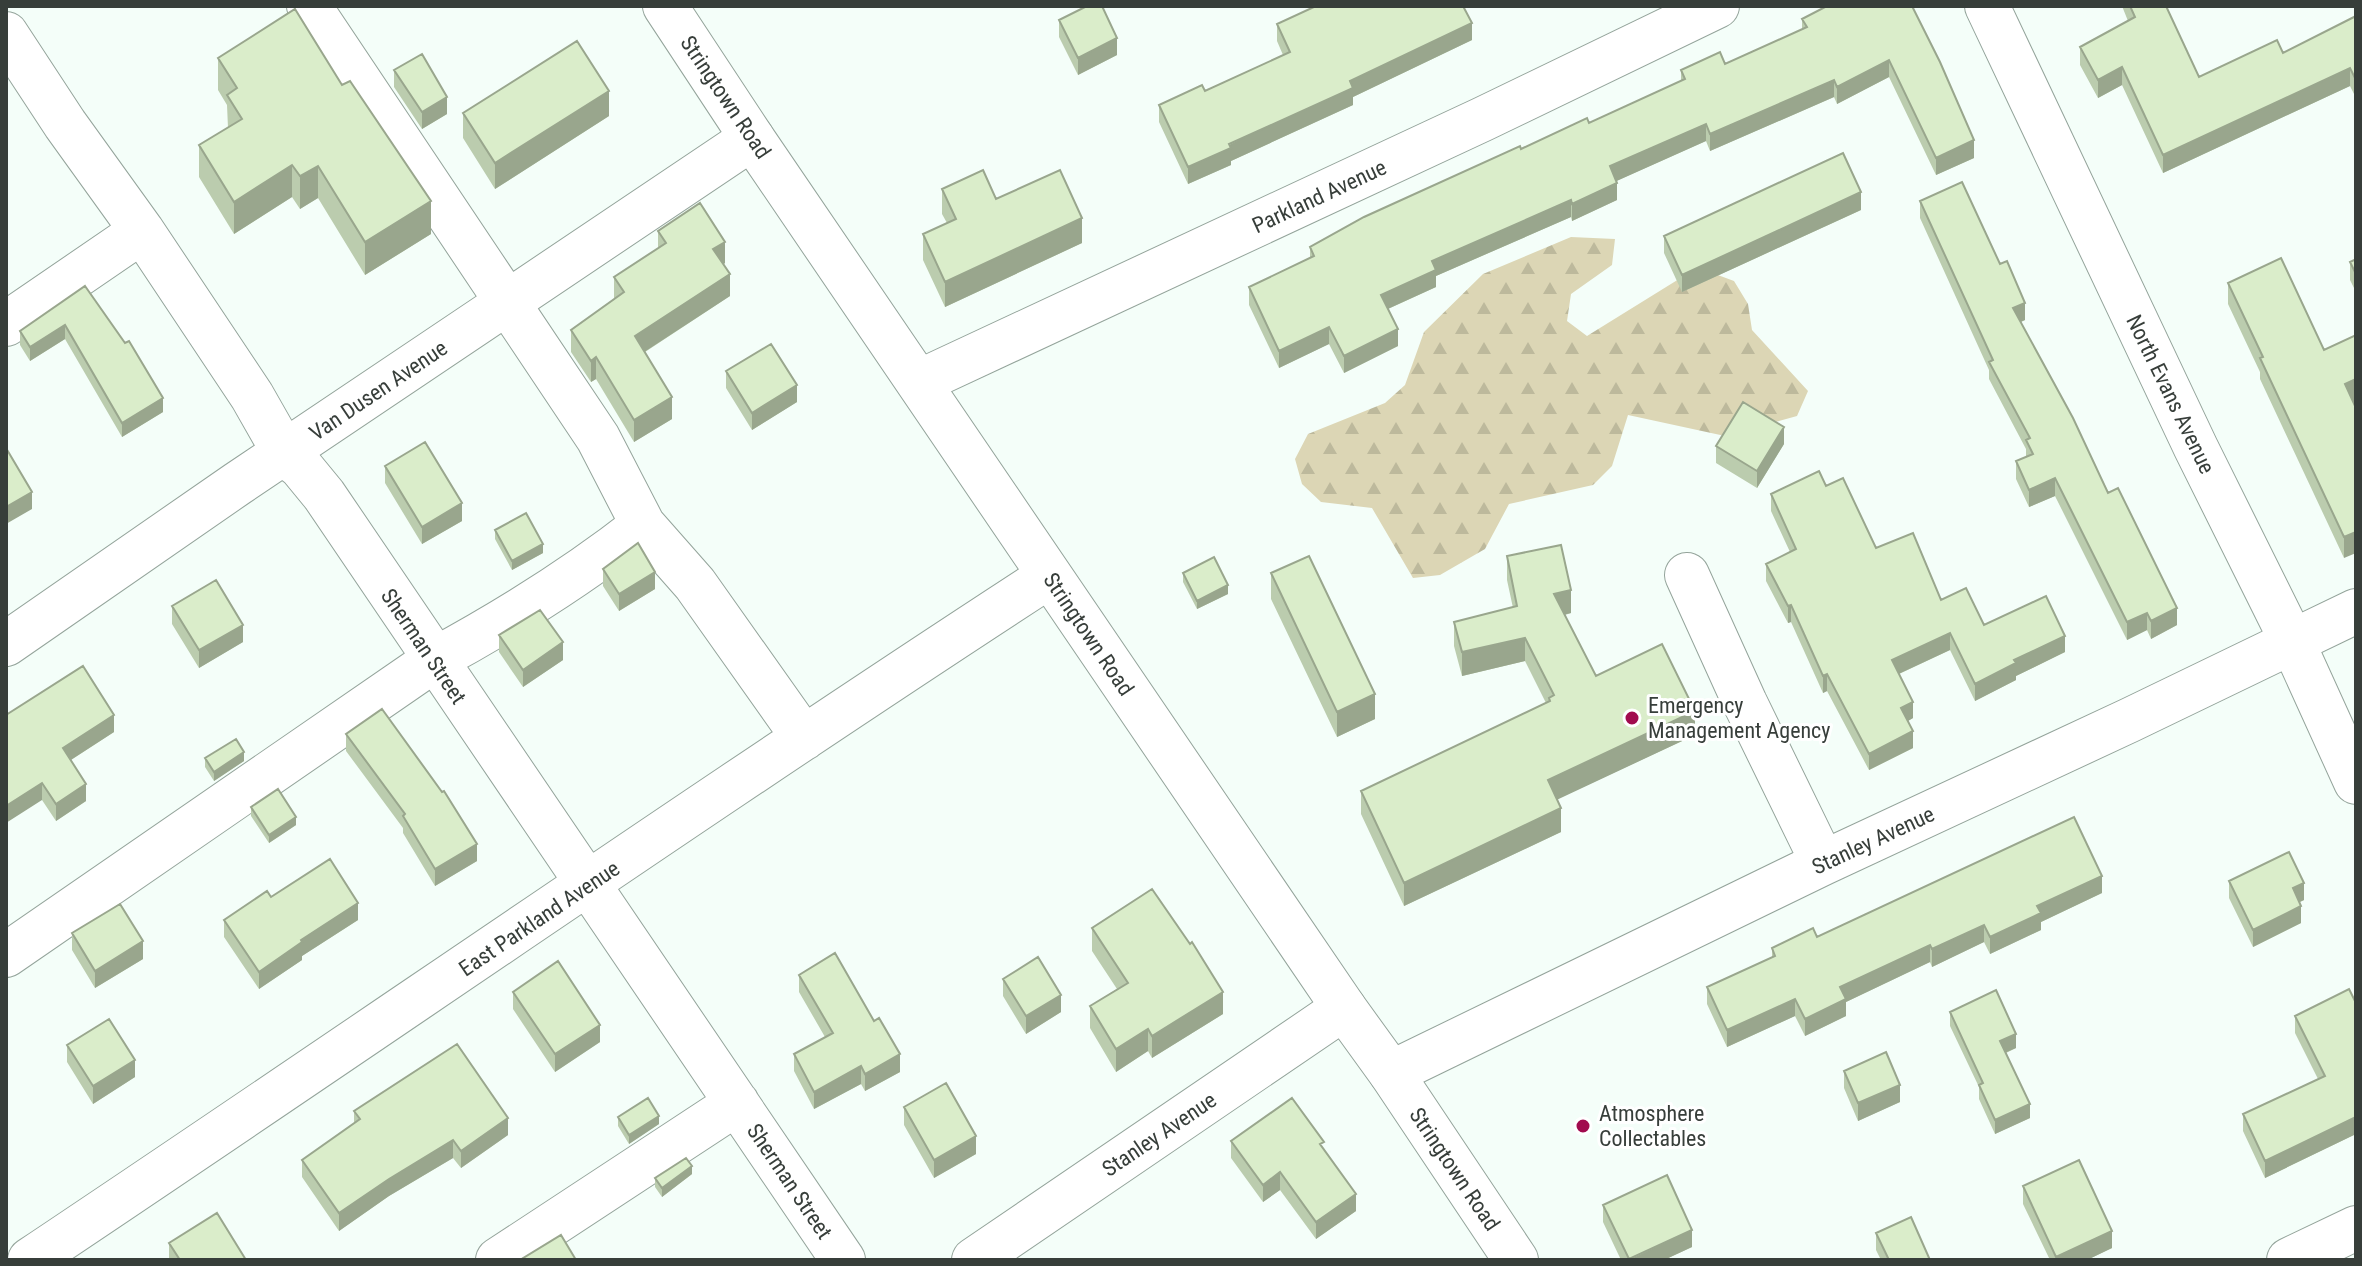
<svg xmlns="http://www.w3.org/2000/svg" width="2362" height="1266" font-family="'Roboto Condensed',sans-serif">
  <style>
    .forest { fill: url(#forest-firs) }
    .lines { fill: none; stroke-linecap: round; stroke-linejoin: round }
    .minor-casing { stroke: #94a49b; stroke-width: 46 }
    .major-casing { stroke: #94a49b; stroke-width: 46 }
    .minor { stroke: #fff; stroke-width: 44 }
    .major { stroke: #fff; stroke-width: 44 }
    .wall { fill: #bbccae }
    .shaded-wall { fill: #99a68d }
    .building { fill: #daedca; stroke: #99a68d; stroke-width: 2 }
    .poi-dot { fill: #a10b4e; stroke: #fff; stroke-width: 3 }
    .labels { text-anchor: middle; stroke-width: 6; stroke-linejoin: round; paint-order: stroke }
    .street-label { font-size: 22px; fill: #373e3a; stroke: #fff }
    .poi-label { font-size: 22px; fill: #373e3a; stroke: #fff; text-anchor: start }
  </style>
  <defs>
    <pattern id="forest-firs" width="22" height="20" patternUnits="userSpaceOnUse" patternTransform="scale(2)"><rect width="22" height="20" fill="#dcd6b5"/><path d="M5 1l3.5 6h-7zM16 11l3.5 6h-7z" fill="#bdb99c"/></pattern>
  </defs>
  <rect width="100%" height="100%" fill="#f4fef9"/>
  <path class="forest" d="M1571,237l44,2 -3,26 -41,29 -4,27 20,15 92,-57 28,-8 27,10 14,23 4,26 56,61 -11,25 -72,20 -97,-21 -16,51 -19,19 -84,19 -24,45 -45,26 -27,3 -41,-70 -51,-6 -19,-18 -7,-25 13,-25 77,-31 20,-18 19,-53 59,-58z"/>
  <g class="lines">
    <g class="minor-casing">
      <path id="minor" d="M309,6l289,432 45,87 52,59 109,154
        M1987,6l209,442 96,193 64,141
        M6,34l59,90 77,107 110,165 33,58 16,13 23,28 519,765
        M6,324l136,-93
        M919,382l564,-263 234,-113
        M1687,575l58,128 78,160
        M6,644l231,-160 515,-346
        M6,955l428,-295c74,-40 143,-83 209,-135
        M1391,1073l432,-210 307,-143 226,-109
        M30,1260c340,-227 676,-461 1019,-684
        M498,1260l239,-157
        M974,1260l370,-252
        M2289,1260l67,-32"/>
    </g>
    <g class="major-casing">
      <path id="major" d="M665,6l87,132 592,870 47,65 125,187"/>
    </g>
    <use href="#minor" class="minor"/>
    <use href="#major" class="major"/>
  </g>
  <path class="wall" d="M1912,6l62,152 -38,17 -47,-98 -52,27 -3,-7 -124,54 -4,-10 -90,40 1,19 -45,21 -1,-4 -135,59v11l-48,22 10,37 -54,27 -15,-29 -50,24 -30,-63v-18l61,-28v-12l211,-98 68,-26 92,-42v-11l44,-6 77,-35v-10z
    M2122,6h44l33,71 84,-24 73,-37v82l-6,-12 -187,87 -41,-88 -24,13 -18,-33v-18l48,-26z
    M1059,20l58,35 -39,20 -19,-38z
    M1277,24l195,16 -119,57v8l-122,56v4l-43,19 -29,-62v-17l46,-14 78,-36 -6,-14z
    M218,58l213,176 -66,41 -47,-77 -18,11 -8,-12 -58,37 -35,-57v-32l29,-17 -1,-23 -9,-15z
    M394,70l53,44 -25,15 -28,-42z
    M463,113l146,3 -114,73 -32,-51z
    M942,189l54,10 86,44 -137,64 -22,-47v-26l24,-11 -5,-9z
    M1920,201l105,119 -4,2 156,303 -26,14 -4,-9 -20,10 -72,-144 -26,11 -13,-28v-18l10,-4v-8l-37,-70v-9l-69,-152z
    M1861,210l-179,82 -18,-39v-17z
    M658,231l67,32 -2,2 7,31 -85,56 27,67 -38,23 -38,-63 -5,3 -20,-30v-22l43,-31v-22l44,-29z
    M2356,259v33l-6,-12v-18z
    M2228,283l96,67 32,50 -3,2 -9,156 -84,-179v-7l-32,-68z
    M85,286l78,126 -41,25 -57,-98 -35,22 -10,-16v-14z
    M726,371l71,31 -45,28 -26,-42z
    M1784,444l-27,44 -41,-25v-17z
    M385,466l77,55 -40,23 -37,-61z
    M1826,486l50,62 65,52 43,25 81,27 -49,24v4l-41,21 -25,-51 -51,24 14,44 -5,3 5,27 -44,22 -42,-79 -4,2 -32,-71 -3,1 -22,-42v-17l24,-12 -19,-41v-17z
    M495,530l48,23 -31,17 -17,-31z
    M1507,556l64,57 -6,2 31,61 99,59 -138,64 4,33 -157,74 -43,-92v-23l185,-88 -21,-42 -63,15 -8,-30v-24l59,-14 -6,-28z
    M603,569l52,20 -36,22 -16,-25z
    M1183,573l45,21 -31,15 -14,-27z
    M1271,573l104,146 -38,18 -66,-138z
    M172,606l71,36 -44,26 -27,-44z
    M499,635l64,25 -40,27 -24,-35z
    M6,715l108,17 -43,28 15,41 -30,20 -14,-21z
    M346,734l131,127 -42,25 -32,-53v-5l-57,-77z
    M205,758l39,3 -30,20 -9,-14z
    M251,807l45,18 -27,18 -18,-27z
    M2229,881l75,19 -4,2 1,21 -48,24 -24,-49z
    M2102,893l-61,29v8l-51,24 -6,-12 -52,25 -2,-5 -84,40v14l-41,20 -10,-20 -68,31 -20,-43v-17l65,-30v-9l45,-11z
    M271,897l87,23 -56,36v4l-43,29 -35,-52v-17z
    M1092,928l131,86 -71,44 -4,-7 -32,21 -26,-44v-22l27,-17 -25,-38z
    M72,933l71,26 -48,29 -23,-38z
    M799,975l101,97 -35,19 -4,-7 -47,25 -20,-38v-17l31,-17 -26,-45z
    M1003,979l58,33 -35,22 -23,-38z
    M513,992l87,50 -45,30 -42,-63z
    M1950,1012l66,36 -10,5 24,65 -35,16 -16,-35v-12l-29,-61z
    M2295,1016l61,118 -91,44 -22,-47v-17l75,-35 -23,-46z
    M67,1045l68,32 -42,27 -26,-42z
    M1844,1071l56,31 -42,19 -14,-33z
    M904,1107l72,47 -42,24 -30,-53z
    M354,1111l154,24 -47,33 -8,-10 -64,38 -50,35 -37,-54v-17l52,-37z
    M618,1117l41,7 -30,20 -11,-18z
    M1231,1141l93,8 32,62 -40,28 -36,-49 -17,12 -32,-44z
    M692,1174l-30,23 -7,-10v-9z
    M2023,1186l89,62 -25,12h-37l-27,-56z
    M1603,1205l89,42 -28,13h-43l-18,-38z
    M1876,1233l54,27h-49l-5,-10z
    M169,1243l77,17h-77z"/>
  <path class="shaded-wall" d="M1472,23v17l-119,57v8l-122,56v4l-43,19v-17l162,-86z
    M1117,38v17l-39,20v-17z
    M1889,60v17l-52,27v-17z
    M2122,67v18l-24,13v-18z
    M2350,68v18l-187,87v-18z
    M1834,80v17l-124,54v-17z
    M609,91v25l-114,73v-26z
    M447,97v17l-25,15v-17z
    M1706,124v17l-96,43v-18z
    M1974,140v18l-38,17v-17z
    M292,165v32l-58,37v-32z
    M318,166v32l-18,11v-33z
    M1617,183v17l-45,21v-17z
    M1861,192v18l-179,82v-17z
    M1571,200v17l-135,59v11l-55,25v-17l51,-34z
    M431,201v33l-66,41v-33z
    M1082,218v25l-137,64v-25z
    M725,242v21l-12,8v-22z
    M730,274v22l-95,62v-22z
    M2025,303v17l-12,5v-17z
    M65,325v14l-35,22v-14z
    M1329,327v17l-50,24v-17z
    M1398,329v17l-54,27v-17z
    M596,357v22l-5,3v-21z
    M2356,379v21l-11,6v-22z
    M797,385v17l-45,28v-17z
    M672,397v22l-38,23v-22z
    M163,398v14l-41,25v-14z
    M1784,427v17l-27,44v-17z
    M2055,478v18l-26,11v-17z
    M32,492v17l-26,15v-17z
    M462,503v18l-40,23v-17z
    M2356,532v21l-12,5v-21z
    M543,544v9l-31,17v-9z
    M655,572v17l-36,22v-17z
    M1228,585v9l-31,15v-8z
    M1571,590v23l-17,4v-23z
    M1791,605v17l-3,1v-17z
    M2177,608v17l-26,14v-18z
    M2147,613v17l-20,10v-18z
    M243,625v17l-44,26v-18z
    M1950,633v17l-58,27v-17z
    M2065,636v16l-49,24v4l-41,21v-17l39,-24z
    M1525,638v23l-63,15v-24z
    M563,642v18l-40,27v-17z
    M1827,674v17l-4,2v-17z
    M1375,694v25l-38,18v-25z
    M1913,702v16l-12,7v-17z
    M1695,711v24l-147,69v-24z
    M114,715v17l-51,33v-17z
    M1913,731v17l-44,22v-16z
    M244,752v9l-30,20v-9z
    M42,783v17l-36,23v-17z
    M86,784v17l-30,20v-17z
    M1561,808v24l-157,74v-23z
    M296,817v8l-27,18v-8z
    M477,844v17l-42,25v-17z
    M2102,876v17l-61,29v8l-51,24v-17l47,-31z
    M2304,883v17l-11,5v-17z
    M358,903v17l-56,36v4l-43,29v-17l42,-32z
    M2301,906v17l-48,24v-17z
    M1984,925v17l-52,25v-18z
    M143,941v18l-48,29v-17z
    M1930,945v17l-84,40v14l-41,20v-17l35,-32z
    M1223,992v22l-71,44v-22z
    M1061,995v17l-35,22v-18z
    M1795,999v17l-68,31v-17z
    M600,1025v17l-45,30v-18z
    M1148,1029v22l-32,21v-23z
    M2016,1034v14l-16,7v-14z
    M900,1054v18l-35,19v-17z
    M135,1060v17l-42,27v-18z
    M861,1066v18l-47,25v-17z
    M1900,1085v17l-42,19v-18z
    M2030,1104v14l-35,16v-14z
    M659,1116v8l-30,20v-9z
    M2356,1117v17l-91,44v-17z
    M508,1118v17l-47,33v-17z
    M976,1136v18l-42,24v-18z
    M453,1140v18l-64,38 -50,35v-18l50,-34z
    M692,1166v8l-30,23v-9z
    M1280,1172v18l-17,12v-17z
    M1356,1194v17l-40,28v-17z
    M1692,1230v17l-28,13h-35z
    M2112,1231v17l-25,12h-31v-3z"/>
  <path class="building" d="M1087,6h15l15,32 -39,20 -19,-38z
    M1316,6h147l9,17 -122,58 3,7 -124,56 2,4 -43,19 -29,-62 43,-20 3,6 85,-39 -13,-28z
    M1827,6h85l28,56 34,78 -38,18 -47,-98 -52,27 -3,-7 -124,54 -4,-10 -96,42 7,17 -45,21 -1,-4 -139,61 4,9 -55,25 17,34 -54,27 -15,-29 -50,24 -30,-64 65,-31 -4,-9 54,-30 156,-71 1,3 66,-31 2,5 96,-44 -4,-9 39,-18 5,12 82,-37 -5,-8z
    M2130,6h36l33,71 78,-37 6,13 73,-37v64l-6,-12 -187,87 -41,-88 -24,13 -18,-33 55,-30z
    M295,9l47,76 8,-4 81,120 -66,41 -47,-76 -18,10 -8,-11 -58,37 -35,-57 43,-26 -15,-24 10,-7 -19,-30z
    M577,41l32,50 -114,72 -32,-50z
    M422,54l25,43 -25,15 -28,-42z
    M1843,153l18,39 -179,83 -18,-39z
    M983,170l13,29 64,-29 22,48 -137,64 -22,-48 33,-15 -14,-30z
    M1962,182l38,82 7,-3 18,42 -12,5 60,110 35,75 10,-5 59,120 -26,13 -4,-8 -20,9 -72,-144 -26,12 -13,-29 17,-7 -7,-14 4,-2 -41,-76 4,-2 -73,-159z
    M700,203l25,39 -12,7 17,25 -95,62 37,61 -38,23 -38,-63 -5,4 -20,-31 53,-38 -10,-15 52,-34 -8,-12z
    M2281,258l43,92 32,-15v44l-11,5 11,24v124l-12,5 -84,-179 3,-1 -35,-74z
    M2356,259v15l-6,-12z
    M85,286l40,57 4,-2 34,57 -41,25 -57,-98 -35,22 -10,-16z
    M771,344l26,41 -45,28 -26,-42z
    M1743,402l41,25 -27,44 -41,-25z
    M425,442l37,61 -40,24 -37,-61z
    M6,448l26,44 -26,15z
    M1819,471l7,15 17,-8 33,70 37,-15 28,67 25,-12 18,37 62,-29 19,40 -51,24 2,3 -41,21 -25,-51 -58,27 21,42 -12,6 12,23 -44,23 -42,-80 -4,2 -32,-71 -3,1 -22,-42 30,-15 -25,-55z
    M526,513l17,31 -31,17 -17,-31z
    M638,543l17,29 -36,22 -16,-25z
    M1561,545l10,45 -17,4 42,82 66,-32 33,67 -147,69 13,28 -157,75 -43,-92 189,-90 -1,-3 5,-3 -29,-57 -63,14 -8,-30 63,-16 -10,-50z
    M1309,556l66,138 -38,18 -66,-139z
    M1214,557l14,28 -31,16 -14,-28z
    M216,580l27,45 -44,25 -27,-44z
    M540,610l23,32 -40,28 -24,-35z
    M83,666l31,49 -51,33 23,36 -30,20 -14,-21 -36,23v-91z
    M382,709l60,83 2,-1 33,53 -42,25 -32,-53 2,-2 -59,-80z
    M236,739l8,13 -30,20 -9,-14z
    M278,789l18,28 -27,18 -18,-28z
    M2074,817l28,59 -65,30 4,7 -51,24 -6,-12 -52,24 -2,-4 -90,42 6,12 -41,20 -10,-20 -68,31 -20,-43 68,-31 -3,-8 41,-20 4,9z
    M2289,852l15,31 -11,5 8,18 -48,24 -24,-49z
    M330,859l28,44 -57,37 1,2 -43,30 -35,-52 43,-29 4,6z
    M1152,889l38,55 2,-2 31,50 -71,44 -4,-7 -32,20 -26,-43 38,-23 -36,-55z
    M120,904l23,37 -48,30 -23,-38z
    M835,953l39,68 5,-3 21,36 -35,20 -4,-8 -47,26 -20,-38 39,-21 -34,-58z
    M1038,957l23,38 -35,21 -23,-37z
    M558,961l42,64 -45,29 -42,-62z
    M2349,989l7,14v114l-91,44 -22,-47 82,-38 -30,-60z
    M1996,990l20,44 -16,7 30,63 -35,16 -16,-35 4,-2 -33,-71z
    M109,1019l26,41 -42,26 -26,-41z
    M457,1044l51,74 -47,33 -8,-11 -64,39 -50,34 -37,-53 58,-41 -6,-8z
    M1886,1052l14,33 -42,18 -14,-32z
    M946,1083l30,53 -42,24 -30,-53z
    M648,1098l11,18 -30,19 -11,-18z
    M1292,1098l32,44 -4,2 36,50 -40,28 -36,-50 -17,13 -32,-44z
    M686,1158l6,8 -30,22 -7,-10z
    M2079,1160l33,71 -56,26 -33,-71z
    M1667,1175l25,55 -63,29 -26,-54z
    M217,1213l29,47h-66l-11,-17z
    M1911,1217l19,43h-41l-13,-27z
    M561,1235l15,25h-56z"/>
  <g class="poi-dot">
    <circle cx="1632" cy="718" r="8"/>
    <circle cx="1583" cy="1126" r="8"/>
  </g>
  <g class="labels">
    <g class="street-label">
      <text transform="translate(726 97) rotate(56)" y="8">Stringtown Road</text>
      <text transform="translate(1319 196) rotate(-25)" y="8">Parkland Avenue</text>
      <text transform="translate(378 390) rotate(-34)" y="8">Van Dusen Avenue</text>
      <text transform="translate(2171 394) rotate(64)" y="8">North Evans Avenue</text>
      <text transform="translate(1089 634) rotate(56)" y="8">Stringtown Road</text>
      <text transform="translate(424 646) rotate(56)" y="8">Sherman Street</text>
      <text transform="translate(1873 840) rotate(-25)" y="8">Stanley Avenue</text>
      <text transform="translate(539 918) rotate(-34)" y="8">East Parkland Avenue</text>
      <text transform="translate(1159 1134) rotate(-34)" y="8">Stanley Avenue</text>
      <text transform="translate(1455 1169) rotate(56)" y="8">Stringtown Road</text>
      <text transform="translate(790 1181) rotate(56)" y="8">Sherman Street</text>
    </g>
    <g class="poi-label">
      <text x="1648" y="713">Emergency<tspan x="1648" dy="25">Management Agency</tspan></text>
      <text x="1599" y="1121">Atmosphere<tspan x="1599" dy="25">Collectables</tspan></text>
    </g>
  </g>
  <rect width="2362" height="1266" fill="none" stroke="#373e3a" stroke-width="16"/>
</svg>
